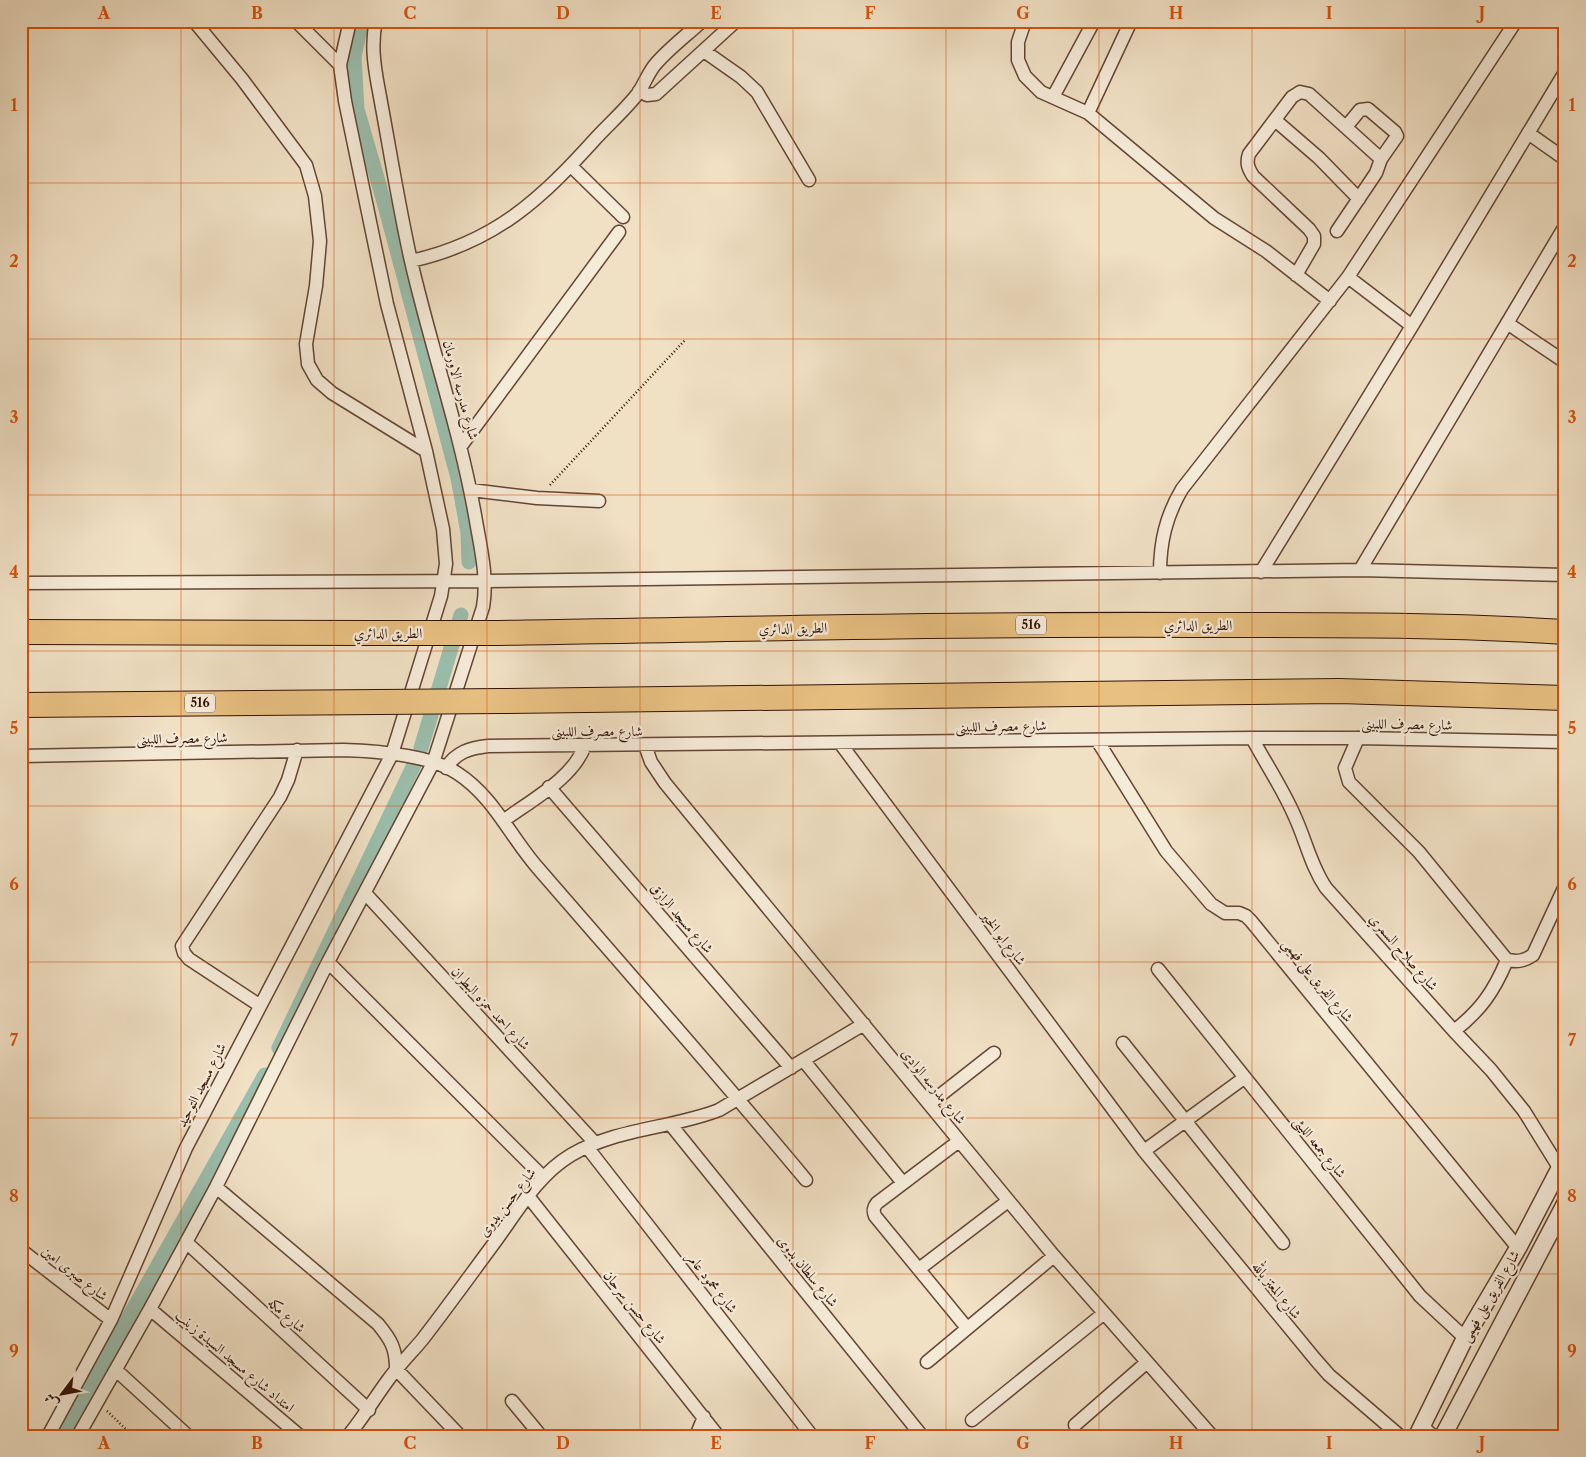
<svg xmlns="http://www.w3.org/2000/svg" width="1586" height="1457" font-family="'Libre Caslon Text',Amiri,serif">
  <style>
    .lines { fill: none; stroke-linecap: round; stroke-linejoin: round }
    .canal { stroke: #9bbead; stroke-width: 15 }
    .minor-casing { stroke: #624533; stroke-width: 15 }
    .tertiary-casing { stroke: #624533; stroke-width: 19 }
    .motorway-casing { stroke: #321103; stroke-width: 26 }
    .path { stroke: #321103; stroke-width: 2.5; stroke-dasharray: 1 2.5; stroke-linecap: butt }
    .minor { stroke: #f5ebd9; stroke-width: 12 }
    .tertiary { stroke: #f5ebd9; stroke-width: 16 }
    .motorway { stroke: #e8c082; stroke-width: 24 }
    .motorway-bridge-casing { stroke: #321103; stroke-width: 26; stroke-linecap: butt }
    .motorway-bridge { stroke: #e8c082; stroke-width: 24 }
    .grid { fill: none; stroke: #d6520b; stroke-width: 1; stroke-opacity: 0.55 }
    .labels { text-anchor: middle; stroke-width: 4.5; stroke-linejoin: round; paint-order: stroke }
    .shield { fill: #f5ebd9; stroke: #6c5243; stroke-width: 1 }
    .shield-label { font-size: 12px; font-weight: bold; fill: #321103 }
    .street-label { font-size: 14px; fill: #321103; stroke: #f5ebd9 }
    .neatline { fill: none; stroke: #d6520b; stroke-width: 2 }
    .grid-label { font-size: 16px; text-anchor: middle; font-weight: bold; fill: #d6520b }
  </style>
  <rect width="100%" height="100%" fill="#f0e0c4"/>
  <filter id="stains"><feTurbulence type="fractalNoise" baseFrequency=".004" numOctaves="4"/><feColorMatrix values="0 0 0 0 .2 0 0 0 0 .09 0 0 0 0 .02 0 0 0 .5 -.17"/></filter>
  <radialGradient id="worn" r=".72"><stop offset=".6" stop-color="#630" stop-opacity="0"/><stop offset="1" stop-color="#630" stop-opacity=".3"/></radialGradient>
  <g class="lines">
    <path class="canal" d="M362,21l-8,35 3,53 29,100 72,269 10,55 1,29
      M421,748l40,-133
      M279,1048l135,-283
      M62,1436l203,-361"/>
    <g class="minor-casing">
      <path id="minor" d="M194,21l48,58 64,86 9,31 5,45 -4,45 -10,58 2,20 9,16 15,13 94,58
        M296,21l44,44
        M1025,21l-7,21v18l7,16 16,16 47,21 126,105 52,33 64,50
        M704,51l37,26 16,15 52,88
        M639,91l8,4 9,-1 80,-73
        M1053,97l41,-76
        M1088,113l43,-92
        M1275,120l44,38 40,41
        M1528,133l37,26
        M571,166l52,51
        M1337,231l39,-58 5,-14 16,-23 -2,-4 -27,-23 -8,1 -14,17
        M411,261c85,-19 130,-62 186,-124 14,-15 30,-29 42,-45 5,-8 9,-18 15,-26 14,-17 32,-30 48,-45
        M1296,275l18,-31v-8l-5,-7 -56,-53c-5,-8 -7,-13 -4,-22l43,-57 8,-5 9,2 72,65
        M1348,277l64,49
        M1507,323l58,39
        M461,446l158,-214
        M471,490l66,8 62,3
        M1360,570l205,-344
        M1261,572l151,-246 153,-254
        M1160,573c0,-31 6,-57 22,-84l166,-212 168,-256
        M21,583l465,-2 874,-11 205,5
        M1252,738c14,26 31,51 43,79 11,24 16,49 31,71l128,143 37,39 33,41 36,58
        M1358,738l-13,30 4,14 70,70 88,108c11,2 17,1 26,-5l32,-69
        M1097,740l69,111 45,53 14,9h14l7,3 5,5 267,327
        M840,743l304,408 171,208 14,16 71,61
        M645,745l6,17 14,21 389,473 158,180
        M21,756l322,-6c33,1 87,5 114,23 36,23 53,63 80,94 90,104 181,207 269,313
        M446,768c10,-16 24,-20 42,-22l764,-8h106l207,4
        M549,787l242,281
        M503,821c27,-20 71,-43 82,-76
        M365,893l230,250
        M328,962l215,215
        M1158,969l262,327 45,42
        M259,1005l-70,-46 -5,-6 -2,-7 98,-149 8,-17 9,-30
        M1454,1031c27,-21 40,-40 53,-71
        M1123,1043l160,200
        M804,1061l99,122
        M929,1104l65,-51
        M671,1125l251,311
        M959,1141l-82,62c-4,5 -4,8 -2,13l92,112
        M587,1147l225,289
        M1144,1151l100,-73
        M216,1187l162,137c13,16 18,24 18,45l64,67
        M528,1196l190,240
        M186,1242l183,168
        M21,1250l90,70
        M919,1269l89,-68
        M150,1309l150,127
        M927,1362l127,-106
        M116,1370l72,66
        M512,1401l29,35
        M972,1420l131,-106
        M1075,1425l71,-62
        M1422,1426l11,10
        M48,1436l63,-116 75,-172 206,-394 49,-158 5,-32 -3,-35 -17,-78 -39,-147 -42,-203 -5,-36 10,-44
        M78,1436l72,-127 66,-122 112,-225 105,-199 50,-156c5,-29 -2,-57 -7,-86 -15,-88 -45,-173 -65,-260 -13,-58 -22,-117 -33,-175 -4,-22 -7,-43 -2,-65
        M348,1436c15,-18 26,-37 40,-56 10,-14 23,-27 34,-40 24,-31 47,-63 70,-94 24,-32 44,-70 79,-91 46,-27 99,-26 148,-45l145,-86
        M696,1436l8,-19"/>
    </g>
    <g class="tertiary-casing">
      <path id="tertiary" d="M1417,1436l48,-98 53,-90 47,-90
        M1443,1436l122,-232"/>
    </g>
    <g class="motorway-casing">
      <path id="motorway" d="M21,632l357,1
        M498,633c232,-4 465,-9 697,-8 123,0 247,-1 370,7
        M501,701l838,-10 226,7
        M21,705l358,-3"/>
    </g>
    <path class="path" d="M550,485l136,-146
      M107,1411l26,25"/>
    <use href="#minor" class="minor"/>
    <use href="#tertiary" class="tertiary"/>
    <use href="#motorway" class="motorway"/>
    <g class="motorway-bridge-casing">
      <path id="motorway-bridge" d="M378,633h120
        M379,702l122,-1"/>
    </g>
    <use href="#motorway-bridge" class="motorway-bridge"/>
  </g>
  <path class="grid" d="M181,21v1415M334,21v1415M487,21v1415M640,21v1415M793,21v1415M946,21v1415M1099,21v1415M1252,21v1415M1405,21v1415M21,183h1544M21,339h1544M21,495h1544M21,651h1544M21,806h1544M21,962h1544M21,1118h1544M21,1274h1544"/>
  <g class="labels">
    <g class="shield">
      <rect x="1016" y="615.5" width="30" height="19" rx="4"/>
      <rect x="185" y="693.5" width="30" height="19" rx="4"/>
    </g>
    <g class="shield-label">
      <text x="1031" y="629">516</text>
      <text x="200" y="707">516</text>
    </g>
    <g class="street-label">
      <text transform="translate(461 390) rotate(75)" y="5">شارع مدرسه الاورمان</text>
      <text x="1198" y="630">الطريق الدائري</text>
      <text transform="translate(793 628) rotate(-1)" y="5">الطريق الدائري</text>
      <text x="388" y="638">الطريق الدائري</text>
      <text transform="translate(1407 724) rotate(1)" y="5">شارع مصرف اللبينى</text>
      <text transform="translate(1001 726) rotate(-1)" y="5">شارع مصرف اللبينى</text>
      <text x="597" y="736">شارع مصرف اللبينى</text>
      <text transform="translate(182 738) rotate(-1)" y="5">شارع مصرف اللبينى</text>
      <text transform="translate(682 918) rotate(49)" y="5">شارع مسجد الرازق</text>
      <text transform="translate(1004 938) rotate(53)" y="5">شارع ابو الخير</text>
      <text transform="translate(1404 952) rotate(49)" y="5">شارع صلاح السمري</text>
      <text transform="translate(1318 980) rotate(51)" y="5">شارع الفريق على فهمي</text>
      <text transform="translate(491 1008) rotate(47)" y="5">شارع احمد حمزه البطران</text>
      <text transform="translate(201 1085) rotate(-63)" y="5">شارع مسجد التوحيد</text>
      <text transform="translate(934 1086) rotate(51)" y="5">شارع مدرسه الوادى</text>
      <text transform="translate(1320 1147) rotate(51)" y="5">شارع جمعه الليثى</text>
      <text transform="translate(507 1202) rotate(-52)" y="5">شارع حسن بدوى</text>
      <text transform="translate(808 1271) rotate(51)" y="5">شارع سلطان بدوى</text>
      <text transform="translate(75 1273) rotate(38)" y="5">شارع صبرى امين</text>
      <text transform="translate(712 1282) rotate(52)" y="5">شارع محمود عامر</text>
      <text transform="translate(1277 1290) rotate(51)" y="5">شارع المعتز بالله</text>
      <text transform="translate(1490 1296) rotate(-60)" y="5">شارع الفريق على فهمى</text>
      <text transform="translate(635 1307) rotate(51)" y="5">شارع حسن سرحان</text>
      <text transform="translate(287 1315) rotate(42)" y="5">شارع مكه</text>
      <text transform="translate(235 1361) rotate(40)" y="5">امتداد شارع مسجد السيدة زينب</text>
    </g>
  </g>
  <rect width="1586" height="1457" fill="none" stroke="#f0e0c4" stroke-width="55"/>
  <g transform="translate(62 1394) rotate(238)" stroke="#f5ebd9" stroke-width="4" paint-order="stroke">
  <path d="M0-4L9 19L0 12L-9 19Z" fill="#321103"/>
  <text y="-8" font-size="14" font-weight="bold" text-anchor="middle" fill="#321103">ش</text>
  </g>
  <rect x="28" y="28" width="1530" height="1402" class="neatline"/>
  <g class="grid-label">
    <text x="104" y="19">A</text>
    <text x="257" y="19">B</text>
    <text x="410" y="19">C</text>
    <text x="563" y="19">D</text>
    <text x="716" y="19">E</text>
    <text x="870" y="19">F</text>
    <text x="1023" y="19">G</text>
    <text x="1176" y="19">H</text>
    <text x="1329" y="19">I</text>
    <text x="1482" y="19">J</text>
    <text x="14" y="111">1</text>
    <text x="1572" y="111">1</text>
    <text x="14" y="267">2</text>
    <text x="1572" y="267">2</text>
    <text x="14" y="423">3</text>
    <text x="1572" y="423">3</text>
    <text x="14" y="578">4</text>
    <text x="1572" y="578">4</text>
    <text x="14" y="734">5</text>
    <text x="1572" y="734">5</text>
    <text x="14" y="890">6</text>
    <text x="1572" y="890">6</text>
    <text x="14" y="1046">7</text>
    <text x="1572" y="1046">7</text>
    <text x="14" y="1202">8</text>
    <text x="1572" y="1202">8</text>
    <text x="14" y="1357">9</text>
    <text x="1572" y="1357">9</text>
    <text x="104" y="1449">A</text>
    <text x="257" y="1449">B</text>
    <text x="410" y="1449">C</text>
    <text x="563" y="1449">D</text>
    <text x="716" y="1449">E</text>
    <text x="870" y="1449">F</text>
    <text x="1023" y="1449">G</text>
    <text x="1176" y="1449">H</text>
    <text x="1329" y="1449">I</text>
    <text x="1482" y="1449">J</text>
  </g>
  <rect width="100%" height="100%" filter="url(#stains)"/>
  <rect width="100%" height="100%" fill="url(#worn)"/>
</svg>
